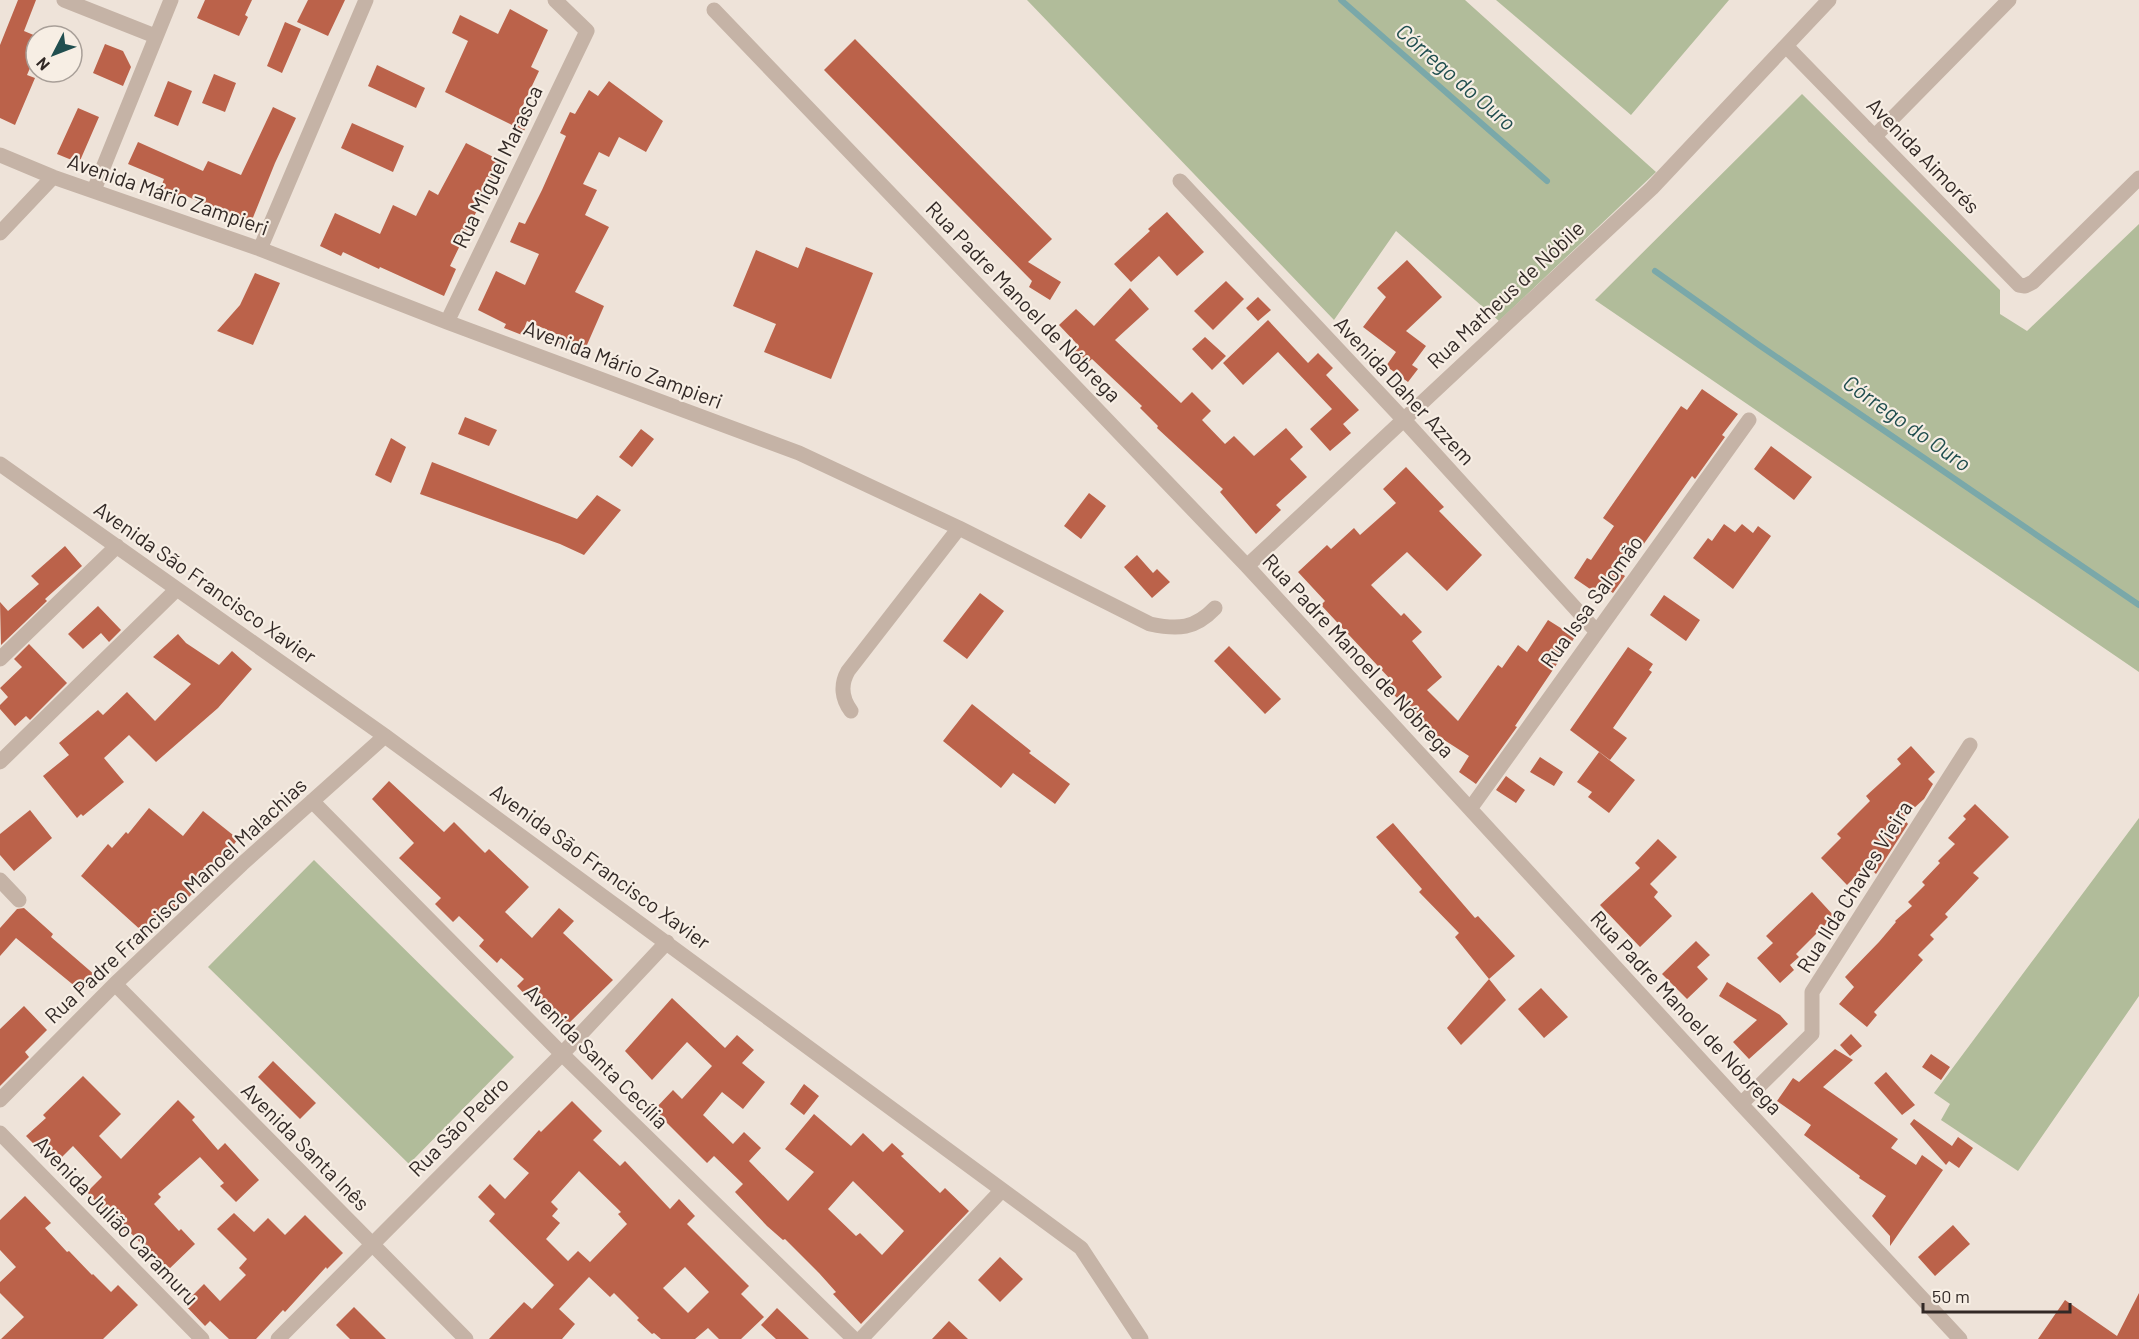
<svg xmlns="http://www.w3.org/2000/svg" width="2139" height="1339" font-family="Barlow,sans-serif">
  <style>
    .green { fill: #b1bc9a }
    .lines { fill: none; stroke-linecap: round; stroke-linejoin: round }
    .stream { stroke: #7aa8a9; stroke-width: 6 }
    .building { fill: #bb624a; fill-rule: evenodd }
    .street { stroke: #c5b3a6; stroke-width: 15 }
    .labels { text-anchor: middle; stroke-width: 4.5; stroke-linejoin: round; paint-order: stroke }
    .street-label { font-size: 21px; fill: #322926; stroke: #f7eee4 }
    .water-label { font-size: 22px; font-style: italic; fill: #204e4f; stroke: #f7eee4 }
  </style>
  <rect width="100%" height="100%" fill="#eee3d9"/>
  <path class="green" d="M1027,0h438l191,172 -157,149 -103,-90 -62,89z
    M1496,0h233l-98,115z
    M1802,94l198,196v24l27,17 112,-107v448l-544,-372z
    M2139,818v178l-121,175 -77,-51 9,-16 -16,-11z
    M314,860l200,197 -105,107 -201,-197z"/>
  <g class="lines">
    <path class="stream" d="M1341,0l206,181
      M1655,271l104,74 380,260"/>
  </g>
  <path class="building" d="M18,0h18l-12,31 12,5v18l-9,21 8,3 -20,47 -15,-7v-73z
    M205,0h47l-7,15 3,2 -9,19 -42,-18z
    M308,0h37l-17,36 -31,-14z
    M510,9l38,21 -17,37 8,4 -16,34 11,5 -10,21 -79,-39 23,-51 -16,-8 8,-18 38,19z
    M285,22l16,7 -19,44 -15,-7z
    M855,39l197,200 -24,23 33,20 -11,18 -21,-13 3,-6 -208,-211z
    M105,44l18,7 8,16 -8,19 -30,-13z
    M377,65l48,23 -9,20 -48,-22z
    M214,74l22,9 -11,29 -23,-9z
    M168,81l24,10 -14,35 -24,-10z
    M609,81l54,40 -17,31 -27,-15 -10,20 -10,-5 -16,32 14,6 -12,25 24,12 -34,65 29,14 -21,48 -25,-11 3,-7 -34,-15 -5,14 -18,-7 2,-4 -28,-14 18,-39 29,14 14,-31 -29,-12 9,-20 6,2 17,-34 24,-54 -6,-3 10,-21 5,2 14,-24 9,6z
    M273,107l23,11 -21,45 -25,62 -68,-31 -3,6 -20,-8 5,-13 -36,-15 10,-22 65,29 5,-10 33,14z
    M78,108l21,9 -20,46 -22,-9z
    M352,123l52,23 -11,26 -52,-24z
    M466,143l35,18 -51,105 6,3 -12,27 -64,-29 -1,2 -36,-17 -2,4 -21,-10 15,-33 45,21 13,-29 23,11 13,-26 9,5z
    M1167,212l37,40 -27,24 -18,-20 -28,26 -17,-18 36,-33 -2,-2z
    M806,247l67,26 -42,106 -67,-27 12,-28 -43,-18 23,-56 42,18z
    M1407,260l35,37 -36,34 20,15 -14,19 6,4 -10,13 -22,-16 10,-14 -33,-25 23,-30 -9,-9z
    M255,273l25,10 -27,62 -36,-14 23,-26z
    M1226,281l18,18 -31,31 -19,-19z
    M1130,288l19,21 -34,31 66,63 11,-11 19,19 -9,9 23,24 9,-8 20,20 32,-28 17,19 -13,12 17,18 -31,28 5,5 -25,24 -36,-42 3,-3 -66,-61 1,-2 -18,-18 2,-2 -50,-47 -6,5 -15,-15 5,-6 -17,-18 17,-16 18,17z
    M1258,297l13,13 -13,11 -12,-13z
    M1268,320l40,43 10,-10 15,15 -7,7 33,35 -16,14 8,9 -21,18 -20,-22 22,-20 -54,-57 -35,33 -20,-22z
    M1205,337l21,19 -14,14 -20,-21z
    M1702,389l36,25 -16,21 3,2 -30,42 -3,-3 -49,69 -10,-7 -20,30 12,8 -12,17 -14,-10 -6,8 -19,-13 13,-20 4,2 23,-34 -11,-8 78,-112 6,4z
    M465,417l32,13 -8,16 -31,-12z
    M641,429l13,10 -22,28 -13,-10z
    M391,438l15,9 -15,36 -16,-8z
    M1771,446l41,31 -18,23 -40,-31z
    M432,462l145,57 20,-24 24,15 -37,45 -24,-11 -140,-50z
    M1406,467l38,40 -5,4 43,44 -35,36 -40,-39 -36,33 30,31 3,-3 18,19 -10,9 30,36 -15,13 31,31 40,-56 4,3 16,-23 9,7 21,-32 27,17 -60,89 2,1 -41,57 -17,-12 10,-16 -31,-20 -2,2 -34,-34 1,-1 -18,-16 6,-7 -70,-75 4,-4 -27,-29 29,-27 4,4 23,-21 6,7 36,-32 -13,-14z
    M1089,493l17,13 -25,33 -17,-13z
    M1724,524l11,8 7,-8 11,9 5,-7 13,10 -38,53 -40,-31 15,-20 4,3z
    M65,546l17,20 -37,33 2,2 -46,44 -1,-43 8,9 31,-27 -8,-8z
    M1137,555l16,18 4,-4 13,13 -18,16 -28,-31z
    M980,593l24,18 -37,48 -24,-18z
    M1664,595l36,25 -14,21 -36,-26z
    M98,606l23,24 -12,12 -8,-9 -18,16 -15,-15z
    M178,634l8,9 33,22 13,-14 20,18 -34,39 -62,54 -27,-27 -25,23 20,24 -41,34 -2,-2 -4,4 -34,-42 26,-21 -10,-12 39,-33 5,5 24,-23 28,29 36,-37 -38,-27z
    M29,644l38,39 -37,37 -4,-4 -11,10 -15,-17v-4l8,-8 -8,-9 22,-21 -8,-8z
    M1229,646l52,53 -16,15 -51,-53z
    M1628,647l25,17 -4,6 3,2 -39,56 14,10 -17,22 -40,-30z
    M972,704l59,47 -2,2 41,31 -15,20 -42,-31 -12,15 -58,-47z
    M1911,746l24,26 -7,7 5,5 -9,15 -21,19 5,6 -32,50 -9,-9 -20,20 -26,-27 20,-20 -4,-4 33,-33 -4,-5 35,-32 -4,-5z
    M1599,752l36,28 -26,33 -21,-16 4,-5 -15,-10z
    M1540,757l23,15 -9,14 -24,-14z
    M1506,776l19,14 -9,13 -20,-13z
    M389,781l55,51 10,-10 31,31 4,-4 40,38 -24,25 27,26 27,-30 15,13 -11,12 50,47 -46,45 -31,-32 -7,6 -12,-13 7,-7 -23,-21 -4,5 -18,-17 5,-6 -25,-24 -6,6 -18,-18 6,-6 -42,-40 15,-15 -42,-44z
    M1975,804l34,33 -36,36 6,5 -34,36 3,3 -18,18 4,4 -16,16 5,5 -49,52 3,3 -10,12 -28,-23 15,-17 -9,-10 34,-35 17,-20 -1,-1 17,-15 -4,-4 17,-17 -3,-3 18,-19 -2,-2 17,-17 -7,-6 18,-19 -3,-3z
    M149,808l34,28 20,-25 35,28 -16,21 -3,-2 -29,33 3,2 -17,17 -7,-7 -25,30 -63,-57 27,-32 4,4 14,-16 2,2z
    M30,810l22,28 -38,33 -14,-16v-21z
    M1393,823l82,95 3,-2 37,40 -26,23 -34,-42 4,-4 -40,-41 3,-3 -46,-52z
    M1658,839l19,18 -27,27 8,8 -4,5 18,19 -32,31 -40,-42 40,-37 -5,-5z
    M1812,892l22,24 -38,38 3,3 -9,8 4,5 -14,13 -23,-25 16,-15 -7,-7z
    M24,908l29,26 -2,3 45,39 -14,16 -66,-54 -16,18v-28l17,-19z
    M1696,941l14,14 -13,12 11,12 -21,20 -25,-25z
    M1489,979l17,21 -45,45 -14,-17z
    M1727,982l53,33 8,9 -39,35 -16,-17 24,-22 -38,-24z
    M1541,988l27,29 -24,21 -26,-29z
    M672,998l53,50 12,-13 17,15 -12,13 23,19 -22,27 -21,-17 -19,23 30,29 11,-12 17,16 -12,13 39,40 26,-29 -29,-23 29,-35 37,32 12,-13 20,19 9,-9 12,11 -3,2 39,37 5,-5 24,23 -108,113 -28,-30 3,-2 -17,-19 -34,-34 -2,1 -16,-14 -32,-34 8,-8 -29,-28 -7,7 -53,-53 19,-20 9,9 30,-33 -25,-24 -35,38 -27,-29zM853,1181l51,50 -22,24 -22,-22 -4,3 -28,-27z
    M24,1006l23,24 -22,22 4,5 -29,29v-57z
    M1851,1034l11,12 -12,10 -10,-11z
    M1835,1049l18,11 -30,27 75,52 -7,9 25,17 6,-10 21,15 -53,76v-10l-18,-20 14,-20 -27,-18 1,-2 -56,-41 7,-10 -34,-24 16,-23 6,4z
    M1931,1054l19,13 -9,13 -19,-13z
    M273,1061l43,42 -16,16 -42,-42z
    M1886,1072l29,33 -13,10 -28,-32z
    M83,1076l38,38 -22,22 22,23 57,-59 17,17 -3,3 26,30 7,-7 34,37 -23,22 -16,-16 4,-3 -24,-26 -42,37 3,3 -7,7 25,27 2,-2 14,15 -28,27 -39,-41 -3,2 -38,-40 15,-15 -29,-31 -19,19 -28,-29 20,-18 -3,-3z
    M804,1084l15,12 -15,19 -14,-11z
    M572,1101l30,30 -9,9 27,26 5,-5 45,48 9,-10 16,17 -8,8 62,62 -8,8 23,23 -23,22h-22l-11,-11 -13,11h-34l-7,-6 -2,1 -15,-14 2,-2 -25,-25 -4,4 -21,-20 -30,32 16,15 -13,15h-73l35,-37 8,7 22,-24 -65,-64 6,-7 -17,-17 12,-13 15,15 24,-26 -16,-14 26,-29 2,2zM579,1171l42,41 -3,2 9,10 -37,38 -12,-11 -10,10 -22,-22 14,-16 -8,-7 6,-7 -7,-7zM685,1267l24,25 -21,21 -25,-25z
    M1914,1119l38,27 6,-9 15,11 -14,20 -10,-7 -3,4 -36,-41z
    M25,1196l26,27 -6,5 22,24 2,-1 23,24 1,-1 18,18 7,-7 20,20 -35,34h-102l23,-22 -24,-24v-11l16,-15 -16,-17v-30z
    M234,1213l20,19 14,-14 17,17 20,-20 38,38 -16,16 -1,-2 -41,45 -2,-2 -27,29h-27l-19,-18 -5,5 -21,-22 20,-20 16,17 26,-26 -7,-7 8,-9 -30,-30z
    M1953,1225l17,19 -35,32 -17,-19z
    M1000,1257l23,22 -23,23 -22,-22z
    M2139,1293v46h-101l27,-39 52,36z
    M354,1307l32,32h-36l-14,-14z
    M777,1308l32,31h-33l-15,-14z
    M949,1321l19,18h-36z"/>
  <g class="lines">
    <path class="street" d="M64,0l91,36
      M714,10l533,556 494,538 219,235
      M1786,46l233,239 6,1 8,-4 106,-104
      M1874,137l135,-137
      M0,155l53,22 207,72 187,73 352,131 160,75 191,96c28,6 45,5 65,-16
      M1180,181l224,239 192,211
      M94,190l77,-190
      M0,233l53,-56
      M260,249l106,-249
      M447,322l140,-291 -32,-31
      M0,464l385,272 696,512 60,91
      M1247,566l405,-378 177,-188
      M0,659l117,-113
      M851,711c-9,-12 -11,-26 -3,-40l111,-143
      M0,762l177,-173
      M312,801l250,253 292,285
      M1470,809l279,-389
      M0,880l19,20
      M115,984l351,355
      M0,1100l115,-116 127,-120 143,-128
      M1741,1104l71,-70v-42l158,-247
      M0,1133l202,206
      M278,1339l284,-285 105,-112
      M861,1339l141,-149"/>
  </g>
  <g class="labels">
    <g class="street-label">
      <text transform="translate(1923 156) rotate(46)" y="7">Avenida Aimorés</text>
      <text transform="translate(498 167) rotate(-64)" y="7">Rua Miguel Marasca</text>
      <text transform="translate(168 195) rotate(19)" y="7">Avenida Mário Zampieri</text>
      <text transform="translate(1506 295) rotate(-43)" y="7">Rua Matheus de Nóbile</text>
      <text transform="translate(1023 302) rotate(46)" y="7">Rua Padre Manoel de Nóbrega</text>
      <text transform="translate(623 365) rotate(21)" y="7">Avenida Mário Zampieri</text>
      <text transform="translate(1404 391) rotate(47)" y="7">Avenida Daher Azzem</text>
      <text transform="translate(205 583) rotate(35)" y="7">Avenida São Francisco Xavier</text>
      <text transform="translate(1592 602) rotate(-54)" y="7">Rua Issa Salomão</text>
      <text transform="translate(1358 656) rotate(47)" y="7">Rua Padre Manoel de Nóbrega</text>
      <text transform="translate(600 867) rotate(36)" y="7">Avenida São Francisco Xavier</text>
      <text transform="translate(1855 887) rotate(-58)" y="7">Rua Ilda Chaves Vieira</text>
      <text transform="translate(176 901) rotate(-43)" y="7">Rua Padre Francisco Manoel Malachias</text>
      <text transform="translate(1686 1013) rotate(47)" y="7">Rua Padre Manoel de Nóbrega</text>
      <text transform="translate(596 1057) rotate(45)" y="7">Avenida Santa Cecília</text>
      <text transform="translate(459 1127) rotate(-45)" y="7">Rua São Pedro</text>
      <text transform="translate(305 1147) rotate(45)" y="7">Avenida Santa Inês</text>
      <text transform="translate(116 1221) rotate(46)" y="7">Avenida Julião Caramuru</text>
    </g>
    <g class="water-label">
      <text transform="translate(1456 77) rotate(41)" y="8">Córrego do Ouro</text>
      <text transform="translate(1907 423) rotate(35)" y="8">Córrego do Ouro</text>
    </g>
  </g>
  <g transform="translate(54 54) rotate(228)"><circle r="28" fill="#f7eee4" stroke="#a89f98" stroke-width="1.5"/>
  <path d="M0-4.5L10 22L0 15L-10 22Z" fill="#204e4f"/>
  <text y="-9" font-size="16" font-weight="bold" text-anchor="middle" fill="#322926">N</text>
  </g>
  <path d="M1923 1303v9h147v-9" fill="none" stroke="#322926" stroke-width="3"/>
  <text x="1932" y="1303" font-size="18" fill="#322926" stroke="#f7eee4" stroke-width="4.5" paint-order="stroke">50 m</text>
</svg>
